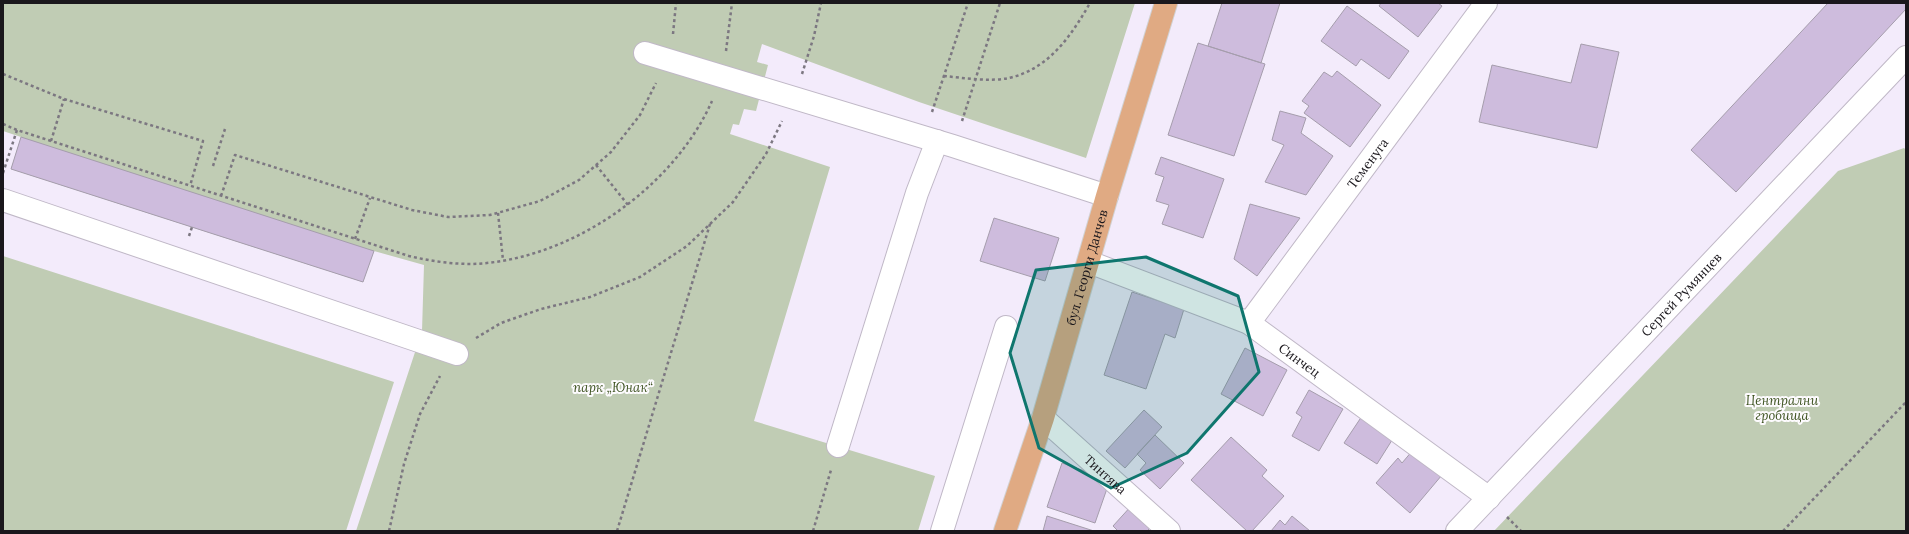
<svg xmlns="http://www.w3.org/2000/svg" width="1909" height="534" font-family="Lora,serif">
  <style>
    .green { fill: #c0ccb4 }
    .building { fill: #cebcdd; stroke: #a59dac }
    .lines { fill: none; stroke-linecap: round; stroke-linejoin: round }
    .minor-casing { stroke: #c0b8c7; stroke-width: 24 }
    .major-casing { stroke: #d1d1d2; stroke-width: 24 }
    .path { stroke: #7c7781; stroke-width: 2.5; stroke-dasharray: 3 3; stroke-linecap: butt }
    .minor { stroke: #fff; stroke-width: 22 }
    .major { stroke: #e0aa83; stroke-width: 22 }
    .marked { fill: #0f766e; fill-opacity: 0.2; stroke: #0f766e; stroke-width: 3; stroke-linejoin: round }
    .labels { text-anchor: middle; stroke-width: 4; stroke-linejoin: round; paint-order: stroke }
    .street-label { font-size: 13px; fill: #1a171c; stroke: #fdfbfe }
    .park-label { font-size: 13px; font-style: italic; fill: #3e5321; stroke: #fdfbfe }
  </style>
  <rect width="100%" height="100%" fill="#f3ebfb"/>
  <path class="green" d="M3,3h1132l-49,155 -167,-56 -157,-58 -5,18 11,3 -12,46 -12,-2 -5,16 -6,-1 -3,10 100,33 -76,254 181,55 -17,55h-562l66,-200 2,-66 -50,-14 -11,31 -352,-113 10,-32 -18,-6z
    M1904,148l2,2v381h-412l344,-360z
    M3,256l391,126 -48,149h-343z"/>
  <path class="building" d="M1222,3h58l-19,60 -53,-17z
    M1381,3h57l4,3 -24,31 -39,-31z
    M1828,3h78v6l-170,183 -45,-42z
    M1347,6l62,45 -20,28 -28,-20 -5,7 -35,-25z
    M1198,43l67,21 -31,92 -66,-21z
    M1581,44l38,8 -22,96 -118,-26 13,-57 79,18z
    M1337,71l44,34 -31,42 -46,-34 5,-7 -7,-5 22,-29 8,5z
    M1280,111l26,7 -5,15 32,23 -27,39 -41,-13 19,-37 -12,-5z
    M21,137l353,114 -11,31 -352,-113z
    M1161,157l63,22 -21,59 -41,-14 7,-19 -13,-4 8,-24 -9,-3z
    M1250,204l50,14 -43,58 -23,-17z
    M994,218l65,20 -14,43 -65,-20z
    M1132,292l52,17 -9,29 -10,-4 -19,55 -42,-14z
    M1245,348l42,22 -24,46 -42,-22z
    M1309,390l34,19 -24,42 -27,-15 10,-19 -6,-4z
    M1144,410l18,17 -37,41 -19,-17z
    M1362,416l32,21 -17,27 -33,-21z
    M1155,435l29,28 -24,26 -20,-19 6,-7 -9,-9z
    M1231,437l36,33 -5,6 22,20 -32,35h-5l-56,-51z
    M1413,450l29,25 -32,38 -34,-30 22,-25 4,5z
    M1062,463l48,17 -15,43 -48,-16z
    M1133,504l21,20 -7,7h-29l-5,-5z
    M1047,516l47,15h-51z
    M1292,516l18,15h-39l9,-11 5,5z"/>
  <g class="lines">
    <g class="minor-casing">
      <g id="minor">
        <path d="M645,53l308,93 154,50"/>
        <path d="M3,200l454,154"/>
        <path id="s1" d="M1089,262l160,61 240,175"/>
        <path id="s2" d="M1249,323l237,-320"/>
        <path id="s3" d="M1043,418l126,113"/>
        <path d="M838,446l79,-253 20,-52"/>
        <path d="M942,531l64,-204"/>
        <path id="s4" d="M1457,531l449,-474"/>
      </g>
    </g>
    <g class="major-casing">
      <g id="major">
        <path id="s5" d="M1005,531l38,-113 64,-222 59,-193"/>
      </g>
    </g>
    <path class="path" d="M673,34l3,-31
      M726,51l6,-48
      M3,74l61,25 139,42 -13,45
      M802,74l12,-38 7,-33
      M944,76c20,2 46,6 65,2 40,-9 62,-42 81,-75
      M932,112l36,-109
      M962,121l38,-118
      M3,124l14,6 392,126c21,5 42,8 63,8 97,-3 201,-75 240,-163
      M51,141l13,-42
      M596,165l32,40
      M213,166l12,-37
      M3,173l14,-43
      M221,196l14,-41 177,55 36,7 42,-2 50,-14 39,-21 32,-28 29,-37 16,-32
      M498,213l5,47
      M189,236l3,-9
      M355,239l15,-41
      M476,338l25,-15 40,-14 49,-12 50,-20 47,-31 46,-44 33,-48 16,-33
      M1507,517l14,14
      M389,531l15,-67 16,-50 20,-38
      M617,531l93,-307
      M813,531l18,-61
      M1783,531l123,-129"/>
    <use href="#minor" class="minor"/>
    <use href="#major" class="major"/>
  </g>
  <path class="marked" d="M1146,257l92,39 21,76 -72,81 -76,35 -72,-40 -29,-95 26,-83z"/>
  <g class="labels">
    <g class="street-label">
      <text dy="5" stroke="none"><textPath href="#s2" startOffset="199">Теменуга</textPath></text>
      <text dy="5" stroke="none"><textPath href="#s5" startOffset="276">бул. Георги Данчев</textPath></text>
      <text dy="5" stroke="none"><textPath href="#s4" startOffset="326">Сергей Румянцев</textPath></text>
      <text dy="5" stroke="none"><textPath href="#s1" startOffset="234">Синчец</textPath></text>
      <text dy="5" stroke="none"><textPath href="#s3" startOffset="84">Тинтява</textPath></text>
    </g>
    <g class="park-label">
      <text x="613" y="392">парк „Юнак“</text>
      <text x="1782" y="405">Централни<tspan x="1782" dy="15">гробища</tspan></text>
    </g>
  </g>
  <rect width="1909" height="534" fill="none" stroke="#1a171c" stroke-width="8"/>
</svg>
